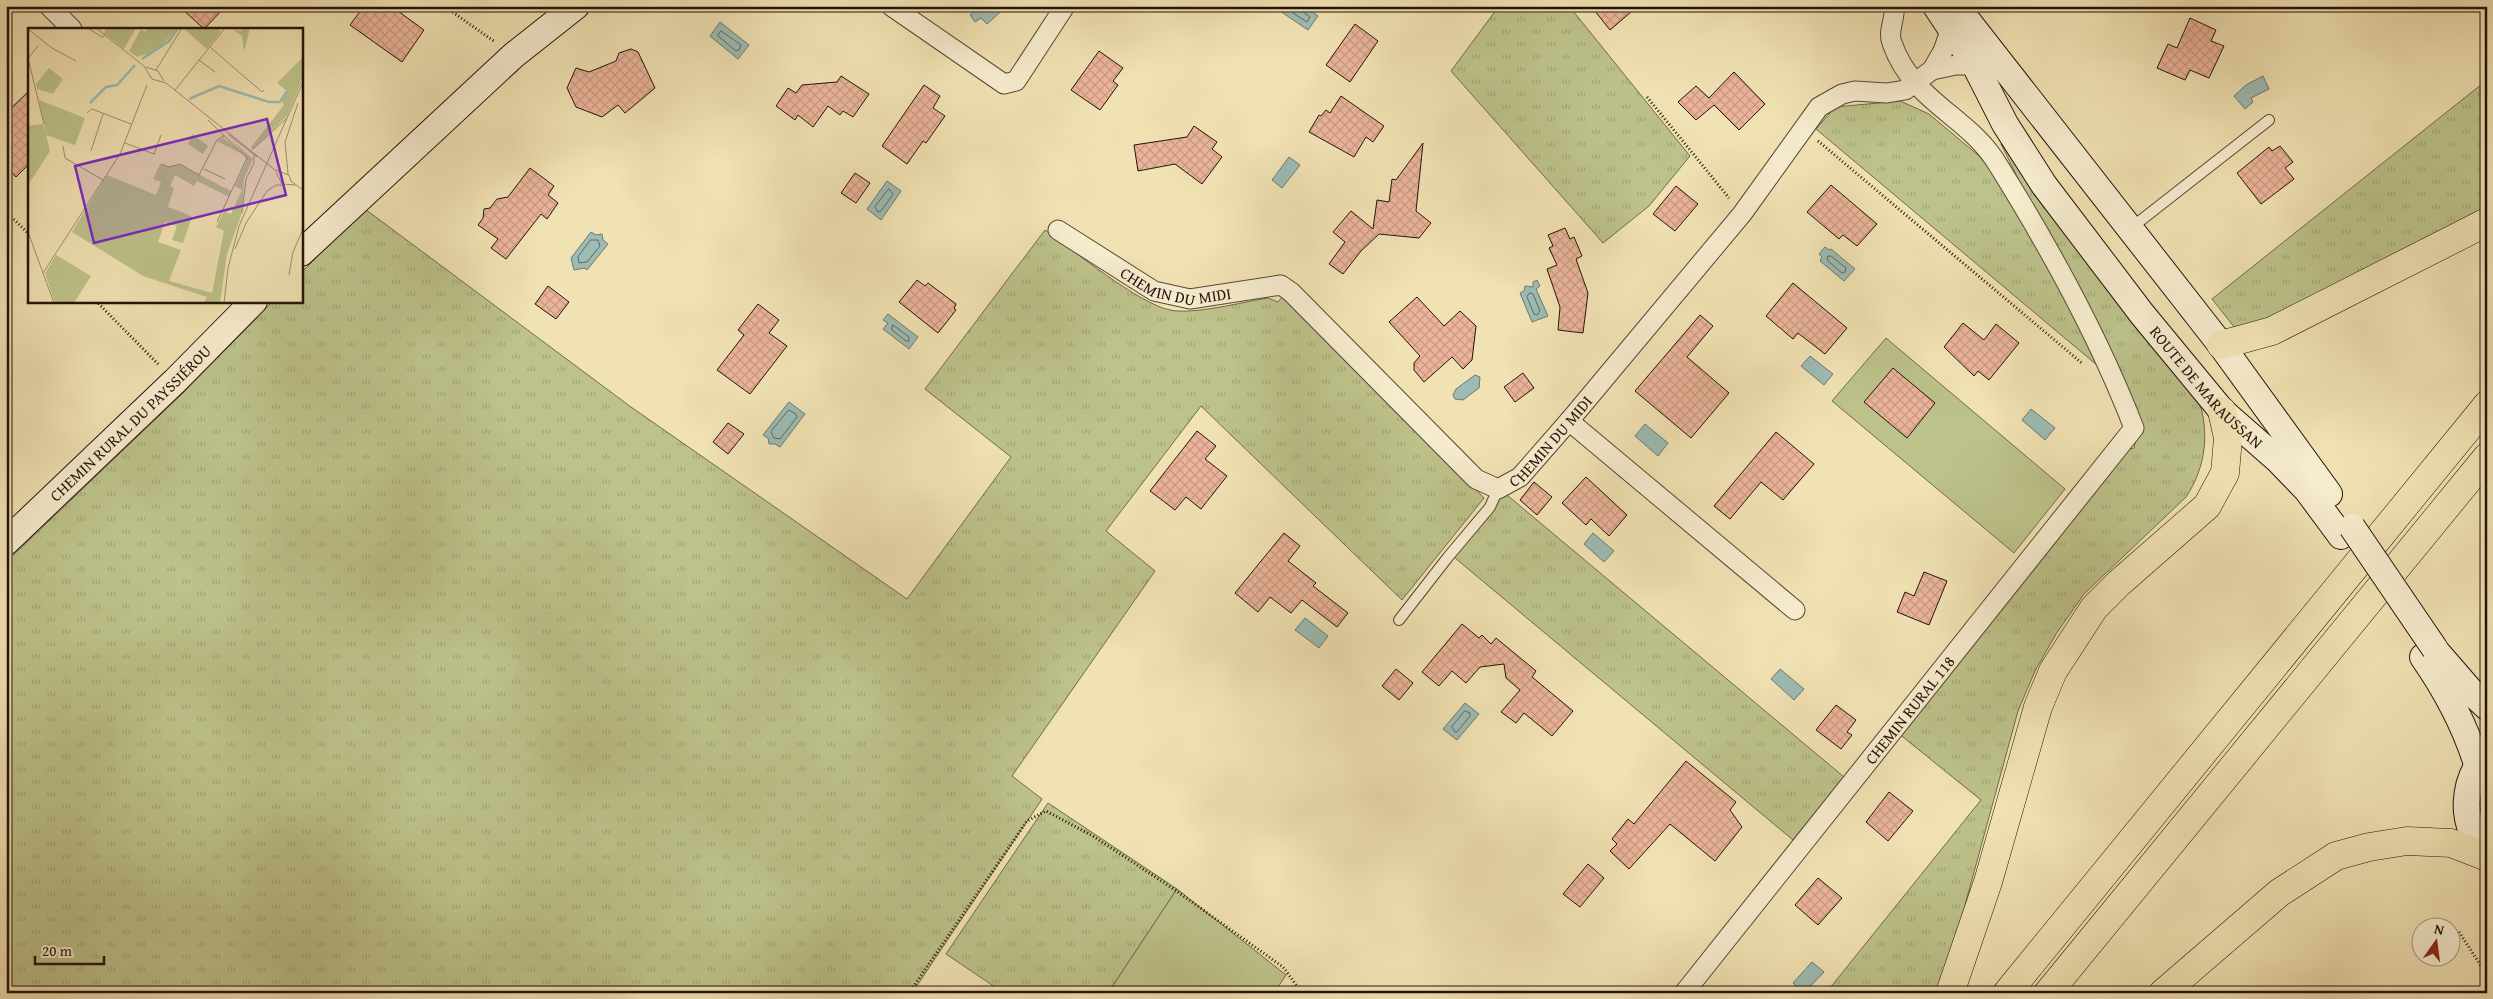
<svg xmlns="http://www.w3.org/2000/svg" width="2493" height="999" font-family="'Gentium Book Plus',serif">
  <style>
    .grass { fill: url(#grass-tufts); stroke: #706a4a }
    .green { fill: #bdc28a; stroke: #706a4a }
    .water { fill: #9cbcb4; stroke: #6c7870 }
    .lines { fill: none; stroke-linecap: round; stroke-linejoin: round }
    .shore { stroke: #60675f; stroke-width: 1 }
    .building { fill: url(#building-cross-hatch); stroke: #24120a }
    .lane-casing { stroke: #574634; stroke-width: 12 }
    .street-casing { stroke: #574634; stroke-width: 21 }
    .secondary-casing { stroke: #24120a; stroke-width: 28 }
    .highway-casing { stroke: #24120a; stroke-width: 29 }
    .path { stroke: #24120a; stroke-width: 3; stroke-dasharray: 1 2.5; stroke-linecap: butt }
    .lane { stroke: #f6ecce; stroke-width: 10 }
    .street { stroke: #f6ecce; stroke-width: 19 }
    .secondary { stroke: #f6ecce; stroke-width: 26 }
    .highway { stroke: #f1e2b3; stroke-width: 28 }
    .secondary-bridge-casing { stroke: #24120a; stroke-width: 28; stroke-linecap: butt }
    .secondary-bridge { stroke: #f6ecce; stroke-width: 26 }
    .labels { text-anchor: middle; stroke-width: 4.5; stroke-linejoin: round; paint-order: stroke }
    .street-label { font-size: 16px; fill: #24120a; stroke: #f6ecce }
    .inset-river { fill: none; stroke: #9cbcb4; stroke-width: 2.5 }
    .inset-road { fill: none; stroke: #9f8f6f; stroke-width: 1 }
    .view { fill: #7b2cbf; fill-opacity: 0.15; stroke: #7b2cbf; stroke-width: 2.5 }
    .inset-edge { fill: none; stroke: #24120a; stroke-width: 2.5 }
  </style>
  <defs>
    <pattern id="grass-tufts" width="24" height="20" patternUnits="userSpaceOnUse" patternTransform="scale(1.25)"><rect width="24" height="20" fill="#bdc28a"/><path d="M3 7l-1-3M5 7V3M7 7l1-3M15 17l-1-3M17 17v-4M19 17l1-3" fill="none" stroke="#a2a676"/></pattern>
    <pattern id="building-cross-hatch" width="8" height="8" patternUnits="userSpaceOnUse" patternTransform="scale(1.25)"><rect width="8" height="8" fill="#ebb49a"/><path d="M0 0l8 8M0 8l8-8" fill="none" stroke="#c99a83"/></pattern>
  </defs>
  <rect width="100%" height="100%" fill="#f1e2b3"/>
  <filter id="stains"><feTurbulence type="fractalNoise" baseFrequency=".004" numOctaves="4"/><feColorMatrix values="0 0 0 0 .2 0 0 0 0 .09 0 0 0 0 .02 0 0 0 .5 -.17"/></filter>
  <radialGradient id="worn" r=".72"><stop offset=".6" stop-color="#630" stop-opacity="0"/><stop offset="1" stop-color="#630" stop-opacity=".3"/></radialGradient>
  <path class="grass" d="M1499,6h70l121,150 -41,50 -46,37 -152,-172z
    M2487,80v133l-248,120 -27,-34z
    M1900,101l29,13 55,46 50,79 70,132 -288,-242 19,-22z
    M2001,144l197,254c12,34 8,69 -12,99l-102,97 -28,40 -21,37 -17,40 -77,282h-115l155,-193 -83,-67 226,-283 10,-2 5,-24z
    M365,209l266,198 276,192 104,-142 -86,-68 120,-159c28,20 94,74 125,80 24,5 72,-8 98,-12l10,4 8,-10 198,206 -82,102 -201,-194 -95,125 49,40 -143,205 30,23 -130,194h-906v-431l177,-169 90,-92h28v-28z
    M1501,490l343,287 -51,63 -344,-287z
    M1048,803l129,86 -69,104h-104l-58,-39z"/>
  <path class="green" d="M1886,338l179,151 -51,64 -182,-152z
    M1177,889l109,86 -12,18h-166z"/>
  <path class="water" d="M980,6h27l-20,18 -6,-6 -6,4 -5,-7z
    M1278,6h26l14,10 -10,14 -31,-21z
    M720,22l29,23 -11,14 -28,-23z
    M2263,76l6,13 -18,9 2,4 -8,7 -11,-13 12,-11z
    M1289,157l11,8 -18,23 -10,-8z
    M887,181l14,10 -20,29 -14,-11z
    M591,232l5,3 6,-1 1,6 5,4 -21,26 -2,-2 -11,2 -3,-12z
    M1825,247l4,3 2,-1 24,20 -11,12 -24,-20 2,-4 -3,-3z
    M1537,280l3,6 -4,3 12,27 -16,6 -12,-29 4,-2 1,-5 8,1v-5z
    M888,314l30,23 -9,12 -26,-20 5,-6 -5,-3z
    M1810,356l23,18 -9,11 -23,-19z
    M1475,375l5,2 -1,11 -16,12 -8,-1 -2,-4 3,-6z
    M789,402l16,12 -25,33 -5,-3h-6l-1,-6 -5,-3z
    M2031,409l24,19 -10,12 -23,-20z
    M1645,424l23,19 -10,13 -23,-20z
    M1593,533l21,18 -10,11 -20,-18z
    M1305,618l23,18 -9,12 -24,-18z
    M1780,669l24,20 -10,11 -23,-21z
    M1465,703l14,11 -22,26 -14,-11z
    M1812,962l12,10 -20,21 -11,-10z"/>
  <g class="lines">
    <path class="shore" d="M1282,6l25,16 3,-5 -8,-6 -1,-5
      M721,31l20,14 -2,5 -3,1 -18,-15z
      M889,189l4,5 -12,17 -3,1 -3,-5z
      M591,240h7l2,6 -13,16 -8,1 -1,-6z
      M1828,256h3l15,12 -1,4 -3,1 -14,-12z
      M1530,293l3,1 7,17 -3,4 -3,-1 -7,-17z
      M893,325l16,12v4h-3l-14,-11z
      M789,410l7,4 1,3 -17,22 -6,-1 -3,-6z
      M1465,711l5,2v3l-13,16h-2l-3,-5z"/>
  </g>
  <path class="building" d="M179,6h47l-22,23z
    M364,6h27l33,24 -22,32 -52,-37z
    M1591,6h47l-28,24z
    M2190,18l26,12 -5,11 13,5 -15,32 -19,-8 -5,10 -28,-12 11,-24 9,4z
    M1355,24l23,17 -28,41 -24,-17z
    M631,49l7,3 17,36 -30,25 -7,-8 -16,12 -26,-10 -9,-19 9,-20 13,4 27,-11 3,-8z
    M1099,51l24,17 -10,13 5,4 -18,25 -29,-20z
    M1734,72l31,32 -26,26 -25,-25 -18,15 -18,-18 18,-16 13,12z
    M841,76l28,18 -16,23 -10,-6 -3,4 -12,-9 -15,21 -15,-12 -3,5 -19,-14 12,-18 8,5 6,-8 35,-3z
    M924,85l16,11 -7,12 12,8 -19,27 -3,-2 -16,23 -25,-18z
    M29,91v73l-13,13 -10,-10v-54z
    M1341,96l43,30 -11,16 -7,-5 -12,20 -45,-25 10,-17 2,1 5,-6 4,3z
    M1194,126l23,16 -5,7 10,8 -20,27 -27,-20 -37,7 -4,-26 53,-8z
    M1423,143l-7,68 15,12 -12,15 -40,-4 -18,17 -18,23 -14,-10 16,-22 -12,-10 18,-21 22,18 4,-29 12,2 3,-23 4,1z
    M2280,146l13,16 -8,6 9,11 -33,25 -24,-31 32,-26 3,4z
    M530,168l24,18 -6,9 10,8 -11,16 -6,-5 -35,45 -15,-11 7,-9 -20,-14 5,-7 1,-9 6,-1 7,-9 11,-2z
    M855,173l15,10 -14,20 -15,-10z
    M1831,185l46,39 -20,22 -14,-11 -4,4 -32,-27z
    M1676,186l22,18 -23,27 -22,-17z
    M1565,228l5,11 4,-2 8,19 -6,3 12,34 -5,40 -25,-3 2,-23 -13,-38 10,-4 -8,-17 4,-2 -5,-11z
    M917,280l8,6 3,-3 28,21 -2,5 2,1 -18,23 -39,-31z
    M1793,283l54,45 -22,26 -27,-21 -5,6 -27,-23z
    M548,286l21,16 -13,17 -21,-15z
    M1417,297l27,29 16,-15 16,15 -4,34 -9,9 -11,-12 -28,25 -10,-12v-7l6,-7 -31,-34z
    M758,304l21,16 -10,13 18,13 -37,48 -33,-24 27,-35 -6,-5z
    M1700,315l13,11 -26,31 42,36 -38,45 -56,-47z
    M1963,323l21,17 12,-16 23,19 -30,37 -11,-9 -4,5 -30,-29z
    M1893,368l42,35 -28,35 -43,-36z
    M1523,373l11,15 -19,14 -11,-15z
    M728,423l16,11 -16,20 -15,-12z
    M1197,431l19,15 -11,13 22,17 -26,33 -15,-12 -11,13 -25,-19z
    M1776,432l38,32 -31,36 -22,-18 -31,37 -16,-13z
    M1586,477l41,38 -18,21 -18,-17 -5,6 -24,-22z
    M1534,482l18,15 -15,18 -17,-15z
    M1284,533l16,13 -12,15 28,22 -3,3 35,27 -11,14 -35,-27 -11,13 -21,-16 -12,15 -23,-19z
    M1924,572l23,9 -18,44 -32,-13 8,-20 9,4z
    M1462,624l17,14 3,-3 9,9 5,-6 40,33 -4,6 41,34 -21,25 -28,-23 -8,10 -15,-11 19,-22 -14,-12 -2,-14 -24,3 -14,16 -14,-12 -13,15 -17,-14z
    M1396,669l17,14 -14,17 -17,-14z
    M1836,705l20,15 -9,12 5,3 -11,14 -25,-19z
    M1686,761l50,41 -6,8 12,17 -27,34 -45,-37 -41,45 -19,-18 7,-7 -5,-5 16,-20 6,5z
    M1889,792l24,19 -25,30 -22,-19z
    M1588,864l16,14 -24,29 -17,-13z
    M1818,878l24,20 -24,27 -23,-20z"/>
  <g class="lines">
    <g class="lane-casing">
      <path id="lane" d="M2131,228l138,-108
        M1399,620l49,-63 42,-50 8,-18"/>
    </g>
    <g class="street-casing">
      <g id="street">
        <path d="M49,6l23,23"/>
        <path d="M891,6l113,78 12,-3 49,-75"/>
        <path d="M1951,28l-8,23 -11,19 24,-5h19"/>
        <path id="s1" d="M1058,230l96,61 36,8 91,-14 10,7 185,187 22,10 22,-12 49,-56 173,-207 77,-107 23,-13 13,-3 32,2 18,-3 27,-20"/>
        <path d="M1569,421l226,189"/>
        <path id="s2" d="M1684,993l450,-565c-34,-88 -86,-183 -136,-263 -29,-49 -85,-62 -106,-122 -5,-12 4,-24 2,-37"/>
      </g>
    </g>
    <g class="secondary-casing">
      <g id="secondary">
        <path id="s3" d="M1936,6l39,59 30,59 39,61 98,129 80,97 56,49 29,30 34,46"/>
        <path d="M1956,6l265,339 108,149"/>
        <path d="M301,253l213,-198 62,-49"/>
        <path id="s4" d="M6,542l169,-161 79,-80"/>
        <path d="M2435,650l39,45 13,12"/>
        <path d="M2423,657c23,33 42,69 54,107"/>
        <path d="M2487,753c-24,27 -30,71 0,98"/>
      </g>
    </g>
    <g class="highway-casing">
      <path id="highway" d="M2221,345l51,-14 215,-109
        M1950,993l38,-111 50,-175 15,-36 41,-63 25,-25 88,-77 18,-33 3,-35 -6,-27
        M2007,993l480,-588
        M2048,993l439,-536
        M2163,993l116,-100 57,-37 33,-9 38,-6 44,2 36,14"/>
    </g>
    <path class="path" d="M444,6l51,36
      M1647,97l82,101
      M1818,141l265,223
      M6,212l23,22
      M96,301l63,64
      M2459,932l28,43
      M909,993l118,-172 19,-10 47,25 82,54 108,77 19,26"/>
    <use href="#lane" class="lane"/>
    <use href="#street" class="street"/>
    <use href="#secondary" class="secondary"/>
    <use href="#highway" class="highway"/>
    <g class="secondary-bridge-casing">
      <path id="secondary-bridge" d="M2352,527l83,122"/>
    </g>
    <use href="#secondary-bridge" class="secondary-bridge"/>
  </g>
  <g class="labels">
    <g class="street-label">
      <text dy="6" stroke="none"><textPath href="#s1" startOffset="134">CHEMIN DU MIDI</textPath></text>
      <text dy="6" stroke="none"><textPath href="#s3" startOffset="469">ROUTE DE MARAUSSAN</textPath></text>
      <text dy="6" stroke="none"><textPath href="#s4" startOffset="172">CHEMIN RURAL DU PAYSSIÉROU</textPath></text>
      <text dy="6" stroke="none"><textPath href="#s1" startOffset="614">CHEMIN DU MIDI</textPath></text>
      <text dy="6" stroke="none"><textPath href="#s2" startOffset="362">CHEMIN RURAL 118</textPath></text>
    </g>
  </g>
  <g transform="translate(28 28)">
    <rect width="275" height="275" fill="#f1e2b3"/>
    <path d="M79,0h29l-12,21 -20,-16zM120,0h30l-22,23 -19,6 -8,-6 12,-22 4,3zM155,0h34l4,3 -14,18zM203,0l10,3 1,-3h8l-6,24 -2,-16zM275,29v21l-16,38 -34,33 -2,-2 33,-42 -2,-3 5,-11 -10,-8zM21,40l14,11 -10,15 -16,-5 -1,-5zM11,72l46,18 -10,27 -29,-10 4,16 -22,34v-59l15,-2 3,9zM164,106l16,12 -5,8 -15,-10zM195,110l19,14 -11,-13 22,20 -9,20 -2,34 -15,41 -7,49h-16l3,-6 -64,-21 -71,-44 35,-57 49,20 5,-13 -8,-3 7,-15 8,3 11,-3 52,27 -2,6 -32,-16 -3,5 -19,-11 -5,11 4,2 -6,19 14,5 -5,14 -12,-4 -7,20 23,8 -12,31 43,12 12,-62 -8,-4 8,-16 7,3 11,-24 -7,-4 12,-26 -3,-5 -27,-14zM28,227l35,21 -17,27h-19l-10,-29 4,2 -4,-3z" fill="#bdc28a"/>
    <path d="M154,184l10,5 -9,26 -11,-3z" fill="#bdc28a"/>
    <path class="inset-river" d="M114,31l27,-18 9,-13M161,71l30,-13 50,16h11l7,-11M62,75l16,-16 11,-2 18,-20"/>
    <path class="inset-road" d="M60,0l14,9 3,-2M68,0l48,38 8,13 14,4 109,87 14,5 2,6 12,9M0,1l24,19 24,13M182,19l52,45 2,-2M0,30l16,66M0,30l10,-12M171,32l16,12M118,39l12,4 6,10M128,42l26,-42M147,62l50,-62M59,85l5,-4 39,15M180,92l39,38 -30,64M201,107l28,22M97,115l29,11 7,-19M35,118l2,12 38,22M224,122l34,-31M63,123l12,-37M133,136l8,3 11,-3 19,11 18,-35 7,-4M176,141l21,10M248,144l6,12 14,1M260,146l-3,-32 13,-39M214,185l4,-34 8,-16v-8M0,204l26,71M207,221l11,-26 21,-32 9,-6h7M15,245l77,-119 27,-69M261,247l4,-23 10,-23M196,275l4,-35 11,-42 64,-144"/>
    <path class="view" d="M239,91l19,76 -192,48 -19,-77z"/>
    <rect width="275" height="275" class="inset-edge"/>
  </g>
  <rect width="2493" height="999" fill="none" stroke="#f1e2b3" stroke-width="25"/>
  <rect x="8" y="8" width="2478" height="984" fill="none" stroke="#24120a" stroke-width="2.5"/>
  <rect x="12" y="12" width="2468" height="974" fill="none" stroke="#24120a"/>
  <g transform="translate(2436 942) rotate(14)"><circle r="24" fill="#f6ecce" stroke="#a29580"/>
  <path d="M0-4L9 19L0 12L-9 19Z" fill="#8f2418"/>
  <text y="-8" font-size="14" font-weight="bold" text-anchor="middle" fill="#24120a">N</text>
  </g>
  <path d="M35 956v8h69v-8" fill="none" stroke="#24120a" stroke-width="2.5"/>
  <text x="42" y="956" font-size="15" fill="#24120a" stroke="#f6ecce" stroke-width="4" paint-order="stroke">20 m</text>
  <rect width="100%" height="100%" filter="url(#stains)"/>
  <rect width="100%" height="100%" fill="url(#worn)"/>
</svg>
